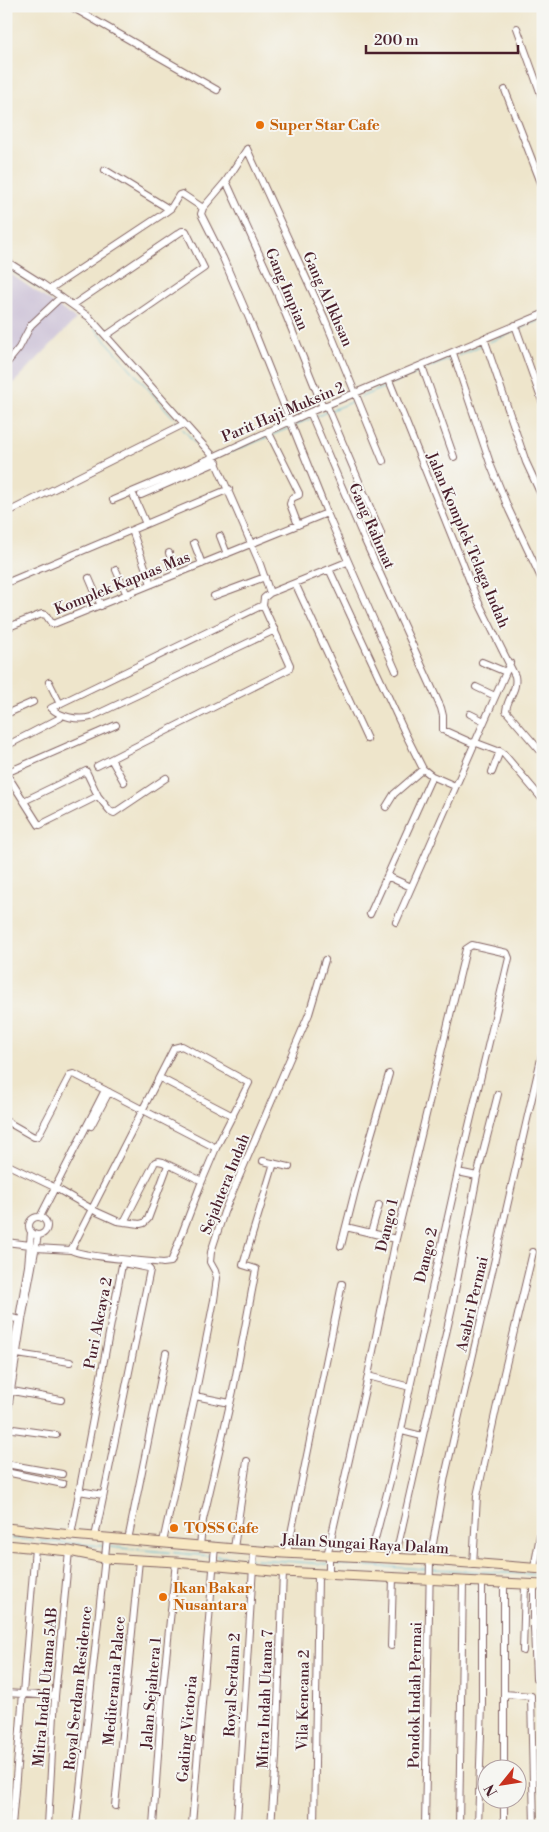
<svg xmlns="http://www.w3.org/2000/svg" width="549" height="1832" font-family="'Libre Bodoni',serif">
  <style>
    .industrial { fill: #cabfd6 }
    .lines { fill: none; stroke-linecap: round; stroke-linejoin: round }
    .stream { stroke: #51b6d0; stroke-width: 1 }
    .street-casing { stroke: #836463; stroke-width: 8 }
    .secondary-casing { stroke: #836463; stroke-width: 11 }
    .street { stroke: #fff; stroke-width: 6 }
    .secondary { stroke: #f8e8c3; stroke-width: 9 }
    .food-dot { fill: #e8710a; stroke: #f6f6f2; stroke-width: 2 }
    .labels { text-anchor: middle; stroke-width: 4; stroke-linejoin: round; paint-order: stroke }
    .food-label { font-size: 15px; font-weight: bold; fill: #c56008; stroke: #f6f6f2; text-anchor: start }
    .street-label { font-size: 15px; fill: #4a1f2b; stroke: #f6f6f2 }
  </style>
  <rect width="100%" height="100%" fill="#f6f6f2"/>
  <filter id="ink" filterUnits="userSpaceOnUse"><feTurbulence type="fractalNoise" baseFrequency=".02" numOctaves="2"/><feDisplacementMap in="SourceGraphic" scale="10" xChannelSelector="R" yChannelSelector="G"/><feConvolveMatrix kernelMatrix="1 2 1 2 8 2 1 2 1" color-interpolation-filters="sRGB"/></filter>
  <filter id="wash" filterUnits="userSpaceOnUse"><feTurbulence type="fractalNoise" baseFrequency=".0096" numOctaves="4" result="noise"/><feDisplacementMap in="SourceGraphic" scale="20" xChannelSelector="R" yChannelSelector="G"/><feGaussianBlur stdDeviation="1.12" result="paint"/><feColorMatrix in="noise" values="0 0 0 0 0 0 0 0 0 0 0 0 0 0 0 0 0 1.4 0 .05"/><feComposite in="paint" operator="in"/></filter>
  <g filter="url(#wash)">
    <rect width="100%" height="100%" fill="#eee5cb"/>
    <path class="industrial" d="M6,271l70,48 -70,72z"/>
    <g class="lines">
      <path class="stream" d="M6,267l50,32
        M59,301l32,22
        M93,326l85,97
        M519,329l24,-10
        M489,342l25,-10
        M458,356l26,-12
        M426,369l24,-10
        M394,383l26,-11
        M361,397l26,-11
        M332,410l24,-10
        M316,417l10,-5
        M295,425l15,-6
        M182,428l25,29
        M272,435l17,-7
        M228,453l40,-16
        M6,1538l97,8
        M109,1547l103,9
        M216,1556l36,3
        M256,1559l71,5
        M331,1564l96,5
        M433,1569l110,6"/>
    </g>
  </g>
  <g filter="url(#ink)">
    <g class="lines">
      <g class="street-casing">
        <path id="street" d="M70,6l147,84
          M517,28l26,72
          M505,90l38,98
          M247,149l77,168 59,144
          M105,170l64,39
          M226,181l51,112 46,114
          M203,208l23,-27 21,-32
          M6,261l35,22 48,34 124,139 47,108 10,29 77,-31
          M50,289l110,-73 11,-8 8,-13 3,-1 21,14 -2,6 22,44 28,65 76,190 69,158
          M73,305l109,-74h4l18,37 -97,67
          M515,325l28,79
          M484,338l42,124 17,37
          M453,353l38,113 18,44 34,72
          M6,364l13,-16 12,-23 30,-28
          M422,366l32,91
          M389,380l88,219 38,77c3,14 -8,22 -9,35l37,43
          M327,406l54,127
          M310,412l52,122 79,174 2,8v14l31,14
          M268,431l31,62v2l-7,3 -2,6 8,21
          M132,492l14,32
          M141,495l76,-33
          M113,500l83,-35 114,-53 233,-98
          M6,513l178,-89
          M132,530l19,54
          M220,536l7,18
          M194,543l8,21
          M169,553l7,21
          M329,569l76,164 18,36 9,7
          M116,570l11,25
          M89,578l12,28
          M6,583l223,-94
          M295,583l72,156
          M214,596l51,-19
          M263,605l-212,103c9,9 28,13 40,9l184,-87
          M6,628l36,-14 4,1 6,9 4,-1 271,-110
          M482,662l24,10
          M49,682l11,22
          M476,687l19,9
          M6,714l27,-12
          M470,714l14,7
          M474,742l29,11 40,47
          M6,746l54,-28
          M111,759l13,23
          M97,766l192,-97 1,-4 -27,-60 1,-7 6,-5
          M492,772l8,-21
          M6,773l33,52h1l58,-29 -12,-25 -62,30
          M6,773l110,-48
          M98,796l12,15 4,2 52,-35
          M386,807l8,-13 29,-25
          M387,876l24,11
          M370,914l62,-138 23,10
          M396,922l114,-259
          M160,1078l73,38
          M6,1121l28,16 4,-1 32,-61 4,-1 142,74 -14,33 -39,-19 -5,-1 -3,1 -31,60
          M91,1126l18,-34
          M263,1161l26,6
          M6,1164l48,23 43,25 20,9 23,3 4,-1 4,-4 20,-54
          M477,1176l21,-82
          M202,1181l-31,81 -8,1c-17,-2 -81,-6 -92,-13l103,-202 8,-2 67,37 -33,65
          M29 1226a9 9 0 1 1 18 0a9 9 0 1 1-18 0Z
          M40,1217l65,-127
          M346,1227l50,12
          M371,1233l8,-28
          M6,1242l24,3
          M341,1246l16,-63 32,-109
          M36,1248l35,2
          M20,1312l8,-46 3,-34
          M6,1317l16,3
          M17,1354l53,8
          M368,1376l42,11
          M6,1389l12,-67
          M7,1390l54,10
          M195,1396l35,7
          M6,1422l16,-102 16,-85
          M6,1428l50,7
          M402,1431l20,5
          M6,1464l56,10
          M6,1472l57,12
          M79,1491l24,4
          M71,1535l51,-270 1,-2 25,5 2,2 -55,267
          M128,1540l38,-187
          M163,1542l32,-146 19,-96 3,-22 -2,-7 -5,-9 1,-10 13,-40 85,-198 16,-54
          M200,1545l3,-25 30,-129 23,-122 -13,-4 31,-102
          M234,1548l13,-87
          M287,1553l55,-269
          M327,1556l39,-171 30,-146 70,-290 6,-4 35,8 2,5 -51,214 -48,215 -18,87 -22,84
          M329,1556v19
          M395,1559l57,-252 25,-131 -19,-4
          M473,1565l4,-69 27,-123 29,-121
          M534,1568l9,-49
          M504,1584v186
          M534,1585v43l2,50
          M391,1646l2,-68
          M523,1651l2,-66
          M6,1693l49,3
          M504,1694l27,2 3,130
          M115,1806l24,-246
          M237,1821l17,-270
          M192,1824l23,-278
          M12,1826l23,-278
          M48,1826l7,-130 14,-145
          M76,1826l31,-288
          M153,1826l9,-129 14,-135
          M271,1826l5,-68 7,-186
          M314,1826l4,-251
          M425,1826l5,-266 15,-84 98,-426
          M459,1826l4,-244
          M478,1826l4,-123v-120
          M504,1826v-26"/>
      </g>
      <g class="secondary-casing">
        <path id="secondary" d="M6,1528l65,7 212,18 147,7 113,9
          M6,1545l63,6 35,7 72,4 107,10 260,13"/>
      </g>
      <use href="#street" class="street"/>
      <use href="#secondary" class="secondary"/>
    </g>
  </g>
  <g class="food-dot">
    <circle cx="260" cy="125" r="5"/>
    <circle cx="174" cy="1528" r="5"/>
    <circle cx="163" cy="1597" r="5"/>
  </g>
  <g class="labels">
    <g class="food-label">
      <text x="270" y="130">Super Star Cafe</text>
      <text x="184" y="1533">TOSS Cafe</text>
      <text x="173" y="1593">Ikan Bakar<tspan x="173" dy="17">Nusantara</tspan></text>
    </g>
    <g class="street-label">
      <text transform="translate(287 289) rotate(67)" y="5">Gang Impian</text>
      <text transform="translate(328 299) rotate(66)" y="5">Gang Al Ikhsan</text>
      <text transform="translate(283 412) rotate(-23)" y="5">Parit Haji Muksin 2</text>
      <text transform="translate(372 526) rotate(66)" y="5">Gang Rahmat</text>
      <text transform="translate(468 540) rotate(67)" y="5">Jalan Komplek Telaga Indah</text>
      <text transform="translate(122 583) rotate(-22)" y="5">Komplek Kapuas Mas</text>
      <text transform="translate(225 1184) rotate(-68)" y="5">Sejahtera Indah</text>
      <text transform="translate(387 1225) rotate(-77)" y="5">Dango 1</text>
      <text transform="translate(426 1255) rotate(-77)" y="5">Dango 2</text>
      <text transform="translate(472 1304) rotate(-77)" y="5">Asabri Permai</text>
      <text transform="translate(98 1323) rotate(-79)" y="5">Puri Akcaya 2</text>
      <text transform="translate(365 1544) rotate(3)" y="5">Jalan Sungai Raya Dalam</text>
      <text transform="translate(114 1681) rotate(-85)" y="5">Mediterania Palace</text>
      <text transform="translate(232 1685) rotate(-87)" y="5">Royal Serdam 2</text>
      <text transform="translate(45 1687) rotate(-85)" y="5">Mitra Indah Utama 5AB</text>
      <text transform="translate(78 1688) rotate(-84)" y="5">Royal Serdam Residence</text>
      <text transform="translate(151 1693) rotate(-85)" y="5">Jalan Sejahtera 1</text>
      <text transform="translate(415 1695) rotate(-89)" y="5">Pondok Indah Permai</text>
      <text transform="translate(265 1699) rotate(-88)" y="5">Mitra Indah Utama 7</text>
      <text transform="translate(303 1700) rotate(-89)" y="5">Vila Kencana 2</text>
      <text transform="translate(187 1729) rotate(-85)" y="5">Gading Victoria</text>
    </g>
  </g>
  <rect width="549" height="1832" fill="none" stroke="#f6f6f2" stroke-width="25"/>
  <g transform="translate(502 1784) rotate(240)"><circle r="24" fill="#f6f6f2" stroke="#b1a0a2"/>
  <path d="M0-4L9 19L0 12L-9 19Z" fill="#c8321e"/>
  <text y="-8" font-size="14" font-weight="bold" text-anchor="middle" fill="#4a1f2b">N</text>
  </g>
  <path d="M366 45v8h152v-8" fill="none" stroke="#4a1f2b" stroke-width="2.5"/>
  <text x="374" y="45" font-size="15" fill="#4a1f2b" stroke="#f6f6f2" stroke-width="4" paint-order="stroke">200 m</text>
</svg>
